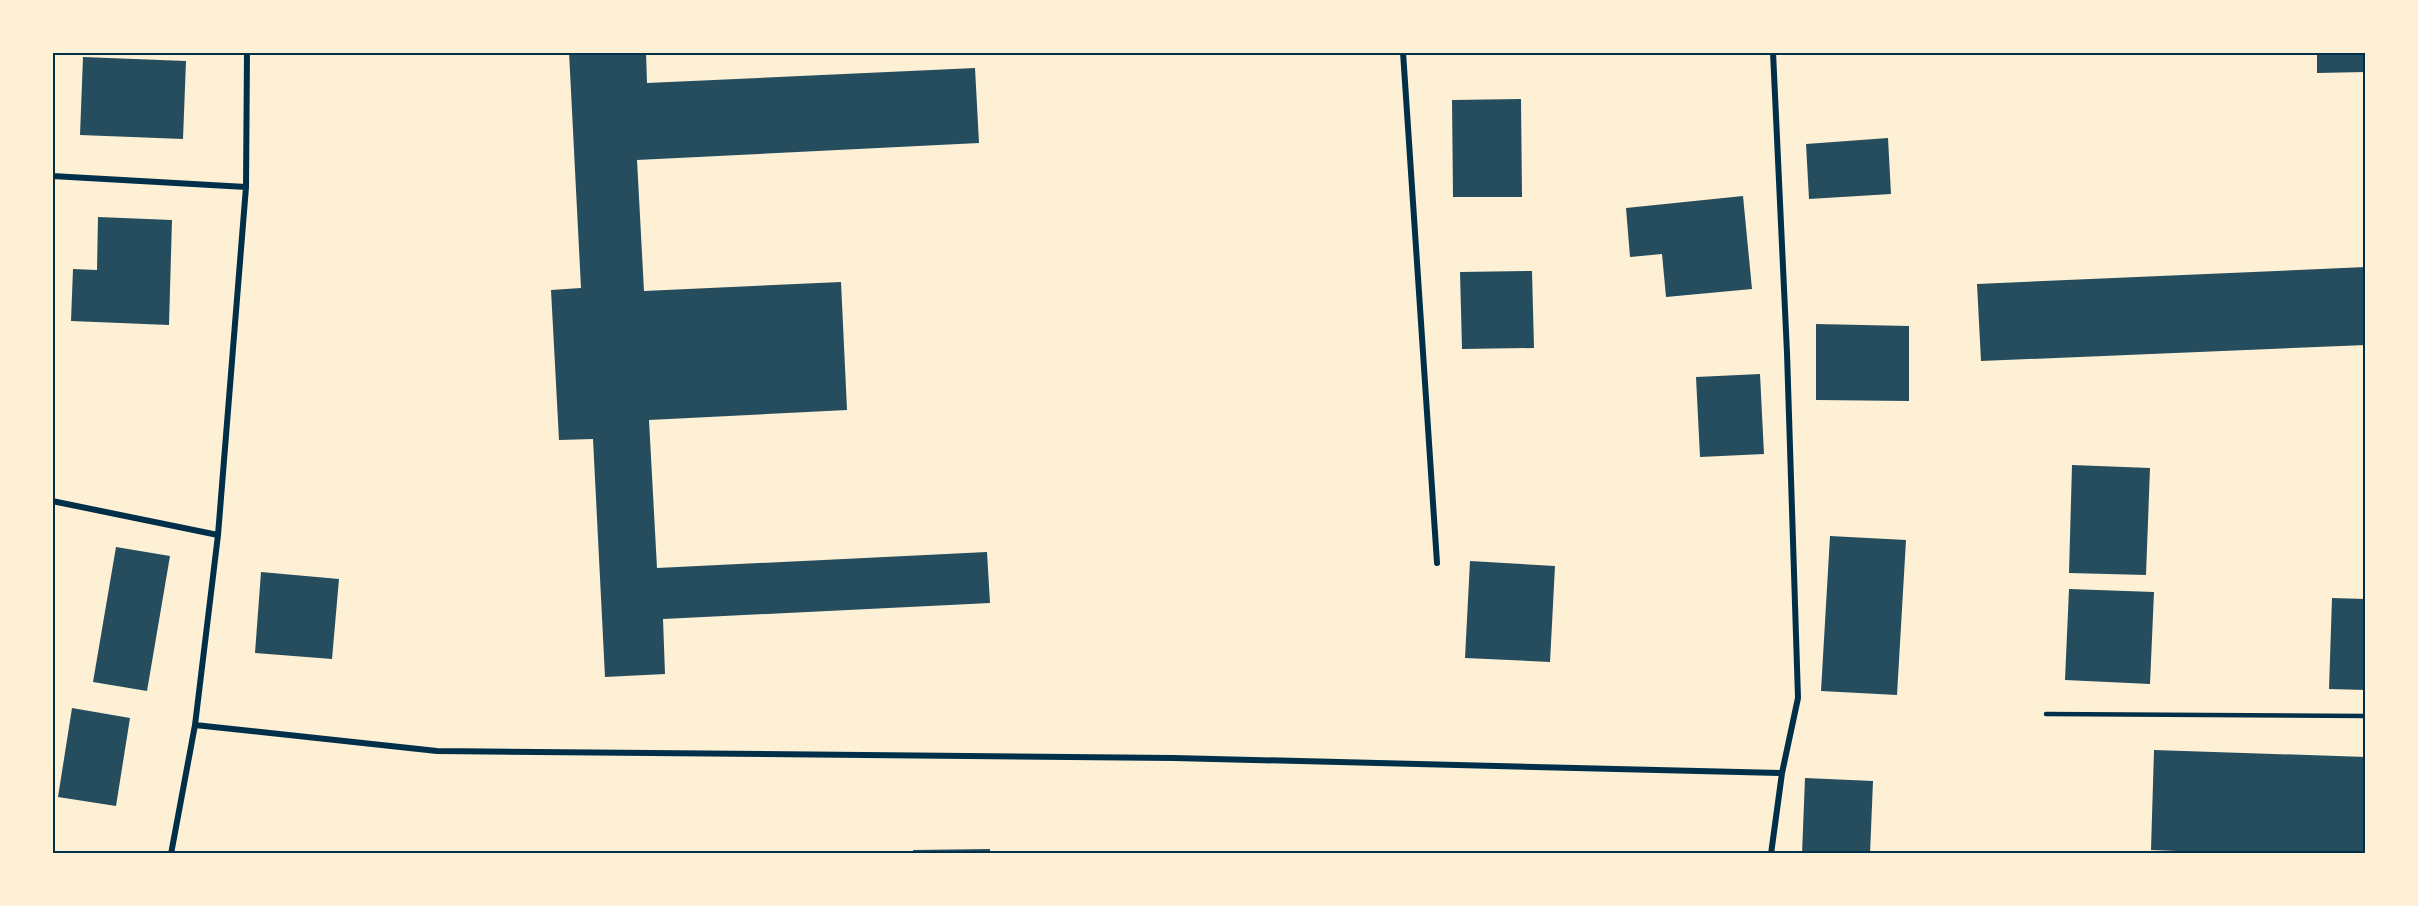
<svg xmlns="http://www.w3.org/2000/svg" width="2418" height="906" font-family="Bitter,serif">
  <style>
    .building { fill: #264d5e }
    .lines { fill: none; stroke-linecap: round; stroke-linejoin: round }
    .service { stroke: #003049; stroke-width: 4.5 }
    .minor { stroke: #003049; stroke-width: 6 }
    .neatline { fill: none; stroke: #003049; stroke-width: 2 }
  </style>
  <rect width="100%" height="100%" fill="#fdf0d5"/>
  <path class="building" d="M569,52h77l1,31 328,-15 4,75 -342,17 7,131 197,-9 6,128 -198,10 8,148 330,-16 3,51 -327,16 2,55 -60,3 -12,-238 -34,1 -8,-150 30,-2z
    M2317,52h49v20l-49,1z
    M83,57l103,4 -3,78 -103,-4z
    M1521,99l1,98h-69l-1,-97z
    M1888,138l3,56 -82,5 -3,-55z
    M1743,196l9,93 -86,8 -4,-43 -32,3 -4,-49z
    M98,217l74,3 -3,105 -98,-4 2,-52 24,1z
    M2366,267v78l-385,16 -4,-77z
    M1532,271l2,77 -72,1 -2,-77z
    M1816,324l93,2v75l-93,-1z
    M1760,374l4,80 -64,3 -4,-80z
    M2072,465l78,3 -4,107 -77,-2z
    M1830,536l76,4 -9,155 -76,-4z
    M116,547l54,9 -23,135 -54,-9z
    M1470,561l85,5 -5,96 -85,-4z
    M261,572l78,7 -7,80 -77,-6z
    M2069,589l85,3 -4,92 -85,-4z
    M2332,598l34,1v91l-37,-1z
    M72,708l58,10 -14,88 -58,-9z
    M2154,750l212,7v97h-112l-103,-4z
    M1805,778l68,3 -3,73h-68z
    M990,849v5h-77v-4z"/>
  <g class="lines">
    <path class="service" d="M2046,714l320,2"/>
    <path class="minor" d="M1403,52l34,511
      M52,176l194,11
      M52,501l166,34
      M195,725l242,26 737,7 608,15
      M171,854l24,-129 23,-190 28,-348 1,-135
      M1771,854l11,-81 16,-75 -11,-345 -14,-301"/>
  </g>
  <rect width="2418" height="906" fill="none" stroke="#fdf0d5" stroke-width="108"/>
  <rect x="54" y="54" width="2310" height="798" class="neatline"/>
</svg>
